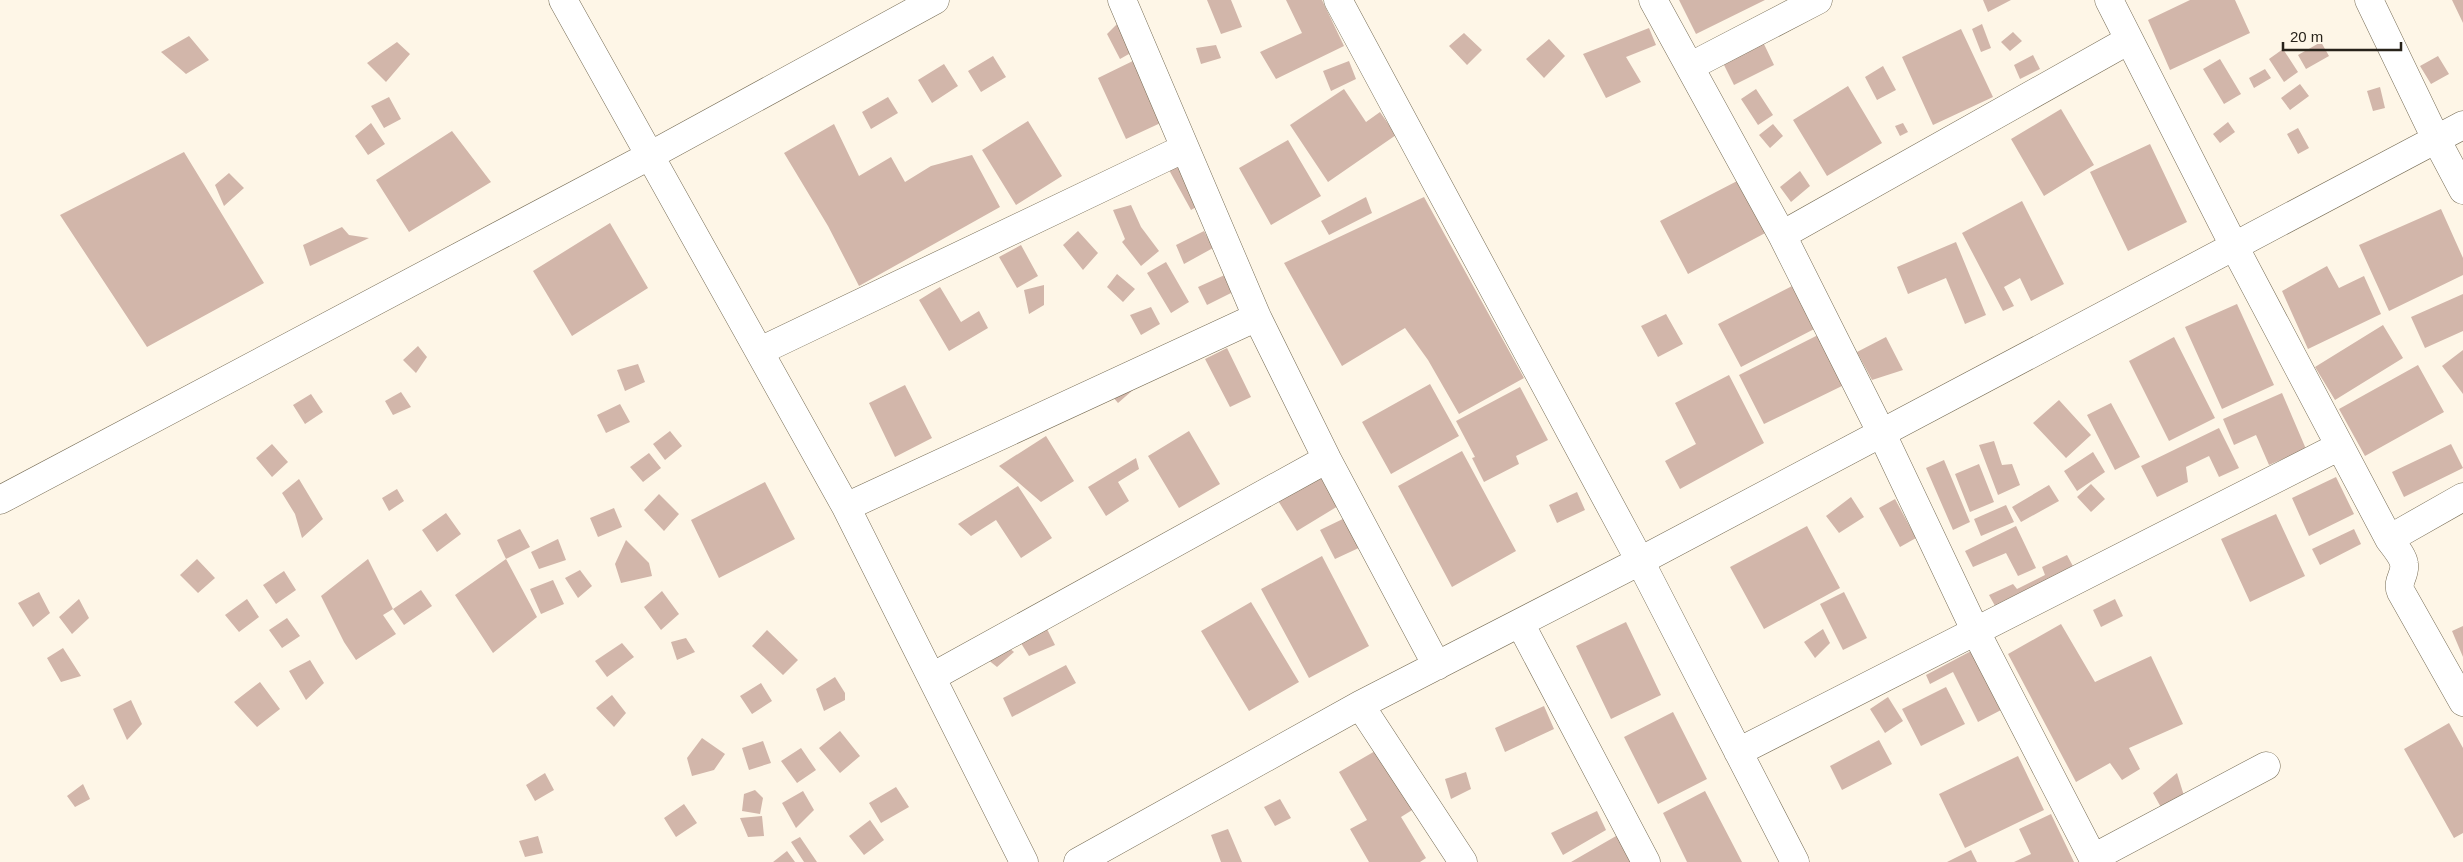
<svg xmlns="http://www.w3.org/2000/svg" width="2463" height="862" font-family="Helvetica,sans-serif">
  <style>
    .building { fill: #d2b6aa }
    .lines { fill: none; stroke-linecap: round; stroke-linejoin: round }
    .minor-casing { stroke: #766c55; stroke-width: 29 }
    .minor { stroke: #fff; stroke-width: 28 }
  </style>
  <rect width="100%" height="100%" fill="#fef6e7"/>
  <path class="building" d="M1207,0h24l11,27 -21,7z
    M1286,0h36l22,46 -68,33 -16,-27 42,-19z
    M1679,0h86l-69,34z
    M1983,0h28l-23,12z
    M2190,0h45l15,33 -80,37 -22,-50z
    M2452,0h11v23z
    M1120,21l16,29 -16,9 -13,-25z
    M1982,24l9,24 -10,4 -9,-23z
    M1649,28l7,17 -30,12 15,25 -35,16 -23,-44z
    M1961,29l32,68 -60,28 -31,-68z
    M2013,32l9,9 -12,10 -9,-9z
    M1464,33l18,17 -15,15 -18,-19z
    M189,36l20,24 -23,14 -25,-22z
    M1549,39l16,17 -21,22 -18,-19z
    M397,42l13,12 -24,28 -19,-19z
    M1763,42l11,23 -40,20 -11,-22z
    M2321,42l8,14 -23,13 -8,-14z
    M1216,45l5,13 -20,6 -5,-16z
    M2283,49l15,23 -14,10 -15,-23z
    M2033,55l7,14 -20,10 -6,-14z
    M993,56l13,21 -25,15 -13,-21z
    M2438,56l11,18 -18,10 -11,-18z
    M1139,58l28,62 -41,19 -28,-61z
    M2220,59l21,35 -17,10 -21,-35z
    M1349,61l7,18 -25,12 -8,-20z
    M944,64l14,22 -26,17 -14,-23z
    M1883,66l13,24 -19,10 -12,-23z
    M2265,69l6,9 -17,10 -5,-10z
    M2300,84l9,12 -19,14 -9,-12z
    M1848,86l34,57 -55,33 -34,-56z
    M2380,87l5,21 -12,3 -6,-20z
    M1344,89l22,33 14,-10 16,23 -68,47 -38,-57z
    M1756,89l17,26 -15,10 -17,-26z
    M389,97l12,22 -17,9 -13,-22z
    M888,97l10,16 -27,16 -9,-17z
    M2061,109l33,56 -50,31 -33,-57z
    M1028,121l34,55 -46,29 -34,-55z
    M2228,122l7,10 -15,11 -7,-9z
    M371,123l14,21 -17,11 -13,-19z
    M1903,123l5,9 -8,4 -5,-10z
    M834,124l25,52 32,-19 14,25 26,-16 41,-11 28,52 -141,79 -31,-60 -44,-73z
    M1773,124l10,12 -13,12 -11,-13z
    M2298,128l11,20 -11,6 -11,-20z
    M452,131l39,51 -82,50 -33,-52z
    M1288,140l33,56 -50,29 -32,-57z
    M2150,144l37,78 -59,29 -38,-79z
    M184,152l80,131 -117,64 -87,-132z
    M1195,159l19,38 -23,13 -22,-40z
    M1800,171l10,15 -19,16 -11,-15z
    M229,173l15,15 -20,18 -9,-21z
    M1741,179l28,52 -81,43 -28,-53z
    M1366,197l6,16 -43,22 -8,-14z
    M1424,197l100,181 -65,36 -31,-54 -23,-32 -63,38 -58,-103z
    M2022,201l42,83 -33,17 -11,-23 -16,9 10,19 -11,5 -41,-78z
    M1131,205l10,22 18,24 -18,15 -19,-24 3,-3 -12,-29z
    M2441,209l22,49v17l-74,36 -30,-66z
    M610,223l38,65 -76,48 -39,-65z
    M342,227l7,8 20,3 -59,28 -7,-21z
    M1078,231l20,22 -15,17 -20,-25z
    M1204,231l9,17 -29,16 -8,-19z
    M1956,242l30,73 -21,9 -19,-46 -38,16 -11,-27z
    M1021,245l17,31 -21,12 -18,-31z
    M1166,262l23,40 -18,11 -24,-40z
    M1247,265l8,16 -48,24 -9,-18z
    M2327,266l12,22 25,-12 17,38 -73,35 -26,-58z
    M1117,274l18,15 -12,13 -16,-15z
    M1798,283l22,43 -79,41 -23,-43z
    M1044,285v20l-15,9 -5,-24z
    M940,287l21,35 18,-11 9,17 -39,23 -30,-51z
    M2463,294v37l-38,17 -14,-31z
    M2237,304l37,81 -52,24 -37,-82z
    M1151,307l9,17 -19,11 -11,-20z
    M1666,314l17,30 -25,13 -17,-31z
    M2383,325l20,33 -68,42 -20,-33z
    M1818,335l26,50 -80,39 -25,-49z
    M1886,337l17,33 -31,10 -15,-28z
    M2174,337l41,81 -46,23 -40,-80z
    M418,346l9,11 -11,16 -13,-13z
    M1227,348l24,49 -21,10 -25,-48z
    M2463,350v44l-21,-28z
    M638,364l7,18 -20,9 -8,-21z
    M2418,365l26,47 -79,44 -26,-47z
    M1729,375l35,68 -84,46 -15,-28 31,-17 -21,-41z
    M1119,378l14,12 -15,13 -12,-14z
    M1430,384l29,52 -68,38 -29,-52z
    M905,385l27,53 -37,19 -26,-54z
    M1520,387l28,53 -32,16 3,8 -35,18 -12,-24 3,-1 -19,-36z
    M401,392l10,15 -18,8 -8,-14z
    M2282,393l24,56 -37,16 -13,-30 -22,10 -11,-26z
    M311,394l12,18 -18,12 -12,-19z
    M2059,400l32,35 -25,23 -33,-35z
    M2111,403l29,54 -25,13 -28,-55z
    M620,404l10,18 -24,11 -9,-18z
    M2219,428l20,40 -20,9 -10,-21 -23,11 2,15 -31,15 -16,-31z
    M670,431l12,15 -17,14 -12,-16z
    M1189,431l31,53 -41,24 -31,-52z
    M1046,436l28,45 -33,21 -42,-36z
    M1994,441l8,24 10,-1 8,21 -22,10 -19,-50z
    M272,444l16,18 -16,15 -16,-19z
    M2451,444l12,24 -59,29 -12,-25z
    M1462,451l54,100 -64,36 -54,-101z
    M2093,452l12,20 -28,19 -13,-20z
    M649,453l12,15 -18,14 -13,-15z
    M1136,458l3,11 -21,13 11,19 -23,15 -18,-29z
    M1944,460l26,62 -17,8 -27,-62z
    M1979,464l15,38 -24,10 -15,-38z
    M1323,470l20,33 -46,28 -20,-32z
    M2336,477l18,37 -45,22 -17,-38z
    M299,479l24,40 -21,19 -7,-24 -13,-21z
    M765,482l30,57 -76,39 -28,-58z
    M2091,484l14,15 -14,13 -14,-15z
    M2049,485l10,16 -38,21 -9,-15z
    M1018,486l34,52 -31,20 -25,-38 -25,16 -13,-12z
    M397,489l7,12 -15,10 -7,-13z
    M1577,492l8,18 -28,13 -8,-18z
    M659,494l20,20 -15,17 -20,-21z
    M1851,497l13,20 -25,16 -13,-17z
    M1895,499l21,39 -16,9 -21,-39z
    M2006,505l8,17 -33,14 -7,-17z
    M614,508l8,19 -24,10 -8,-19z
    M446,513l15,21 -24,18 -15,-22z
    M2276,514l29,62 -55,26 -29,-63z
    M1349,516l14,30 -28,13 -15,-29z
    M1807,526l33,62 -76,41 -34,-62z
    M2016,526l20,42 -18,8 -12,-23 -33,14 -8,-16z
    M520,529l10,18 -24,12 -9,-19z
    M2354,529l7,15 -41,21 -8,-16z
    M558,539l8,21 -27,9 -8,-17z
    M626,540l23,23 3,13 -31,7 -6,-19z
    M2067,555l8,15 -76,43 -10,-18 24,-11 4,5 28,-14 -3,-8z
    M1322,556l47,90 -60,32 -48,-89z
    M197,559l18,19 -17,15 -18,-18z
    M368,559l25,50 28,-19 11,16 -28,19 -11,-16 -10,6 13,19 -40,26 -12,-18 -23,-46z
    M506,559l31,58 -44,36 -38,-58z
    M580,570l12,16 -14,12 -13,-20z
    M284,571l12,19 -20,14 -13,-19z
    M553,580l11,24 -23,10 -11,-25z
    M662,591l17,23 -18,16 -17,-23z
    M39,592l11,21 -17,14 -15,-24z
    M1844,592l23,46 -24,12 -23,-46z
    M79,599l10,19 -17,16 -13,-17z
    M247,599l12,18 -20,15 -14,-17z
    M2115,599l8,17 -22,11 -8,-17z
    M1251,602l48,80 -50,29 -48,-80z
    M287,618l13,18 -18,12 -13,-18z
    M1626,622l35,73 -50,24 -35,-73z
    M2061,624l34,58 56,-26 32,68 -54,24 11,21 -18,11 -12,-17 -34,19 -68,-128z
    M2463,626v31l-11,-26z
    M1046,627l9,18 -26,11 -10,-16z
    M1823,629l7,14 -15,15 -11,-16z
    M767,630l31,30 -15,15 -31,-29z
    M686,638l9,14 -18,8 -6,-18z
    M622,643l12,14 -27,20 -12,-16z
    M1004,644l10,8 -17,15 -10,-8z
    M63,648l18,28 -20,6 -14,-24z
    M1973,650l30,59 -25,13 -25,-50 -23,12 -4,-9z
    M310,660l14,23 -18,17 -17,-29z
    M1066,665l10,18 -64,34 -9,-19z
    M835,677l10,16v7l-21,11 -8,-22z
    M260,682l20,27 -23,18 -23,-25z
    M761,683l11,18 -20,13 -12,-18z
    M1946,687l19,37 -44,22 -19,-37z
    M612,695l14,18 -12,14 -18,-19z
    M1888,697l15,24 -18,12 -15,-24z
    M131,700l11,24 -15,16 -14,-31z
    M1544,706l10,23 -49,23 -10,-24z
    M1673,712l34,67 -49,25 -34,-67z
    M2449,723l14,25v85l-9,5 -50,-89z
    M840,731l20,25 -20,17 -21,-25z
    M702,738l23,16 -11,16 -22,6 -5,-18z
    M1879,740l13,24 -50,26 -12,-24z
    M763,741l8,22 -22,7 -7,-22z
    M1382,747l35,60 -16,10 25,41 -6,4h-51l-19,-33 17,-9 -28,-48z
    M801,748l15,22 -19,13 -16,-22z
    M2018,756l26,54 -79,38 -26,-54z
    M1466,772l5,17 -20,10 -6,-20z
    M545,773l9,17 -19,11 -9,-16z
    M2177,773l8,26 -22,12 -10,-18z
    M83,784l7,15 -15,8 -8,-11z
    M896,787l13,20 -28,16 -12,-20z
    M755,790l8,8 -3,16 -18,-3 2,-17z
    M803,791l11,19 -18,18 -14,-25z
    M1705,791l37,71h-55l-24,-49z
    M1280,799l11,19 -16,8 -11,-19z
    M684,804l13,19 -21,14 -12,-19z
    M1597,811l9,19 -43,25 -12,-22z
    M2051,814l23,48h-60l17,-8 -12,-25z
    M762,816l2,20 -16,1 -8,-19z
    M870,820l14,20 -20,15 -15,-19z
    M1228,829l14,33h-21l-10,-27z
    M1623,832l16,30h-68z
    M538,836l5,17 -18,4 -6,-16z
    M800,837l17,25h-13l-13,-20z
    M1971,850l6,12h-30z
    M787,851l8,11h-22z"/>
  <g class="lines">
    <g class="minor-casing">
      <path id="minor" d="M563,0l283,507 178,355
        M1122,0l135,317 70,142 110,207
        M1338,0l302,561 155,301
        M1653,0l129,235 100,199 93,196 120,232
        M2109,0l125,246 155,293c5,7 14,17 15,25 2,11 -8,17 -3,28l62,110
        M2369,0l67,139 27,51
        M1691,66l127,-66
        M1782,235l347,-195
        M760,351l425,-203
        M0,500l651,-345 284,-155
        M846,507l411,-190
        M2389,539l74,-42
        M1520,623l126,239
        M932,677l395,-218
        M1360,705l103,157
        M1738,752l602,-306
        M2093,858l173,-92
        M1078,862l282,-157 280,-144 823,-436"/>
    </g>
    <use href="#minor" class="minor"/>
  </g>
  <path d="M2283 42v8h118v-8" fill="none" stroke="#28231a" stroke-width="2.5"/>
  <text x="2290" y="42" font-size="15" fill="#28231a" stroke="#fef6e7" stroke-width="4" paint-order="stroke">20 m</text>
</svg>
